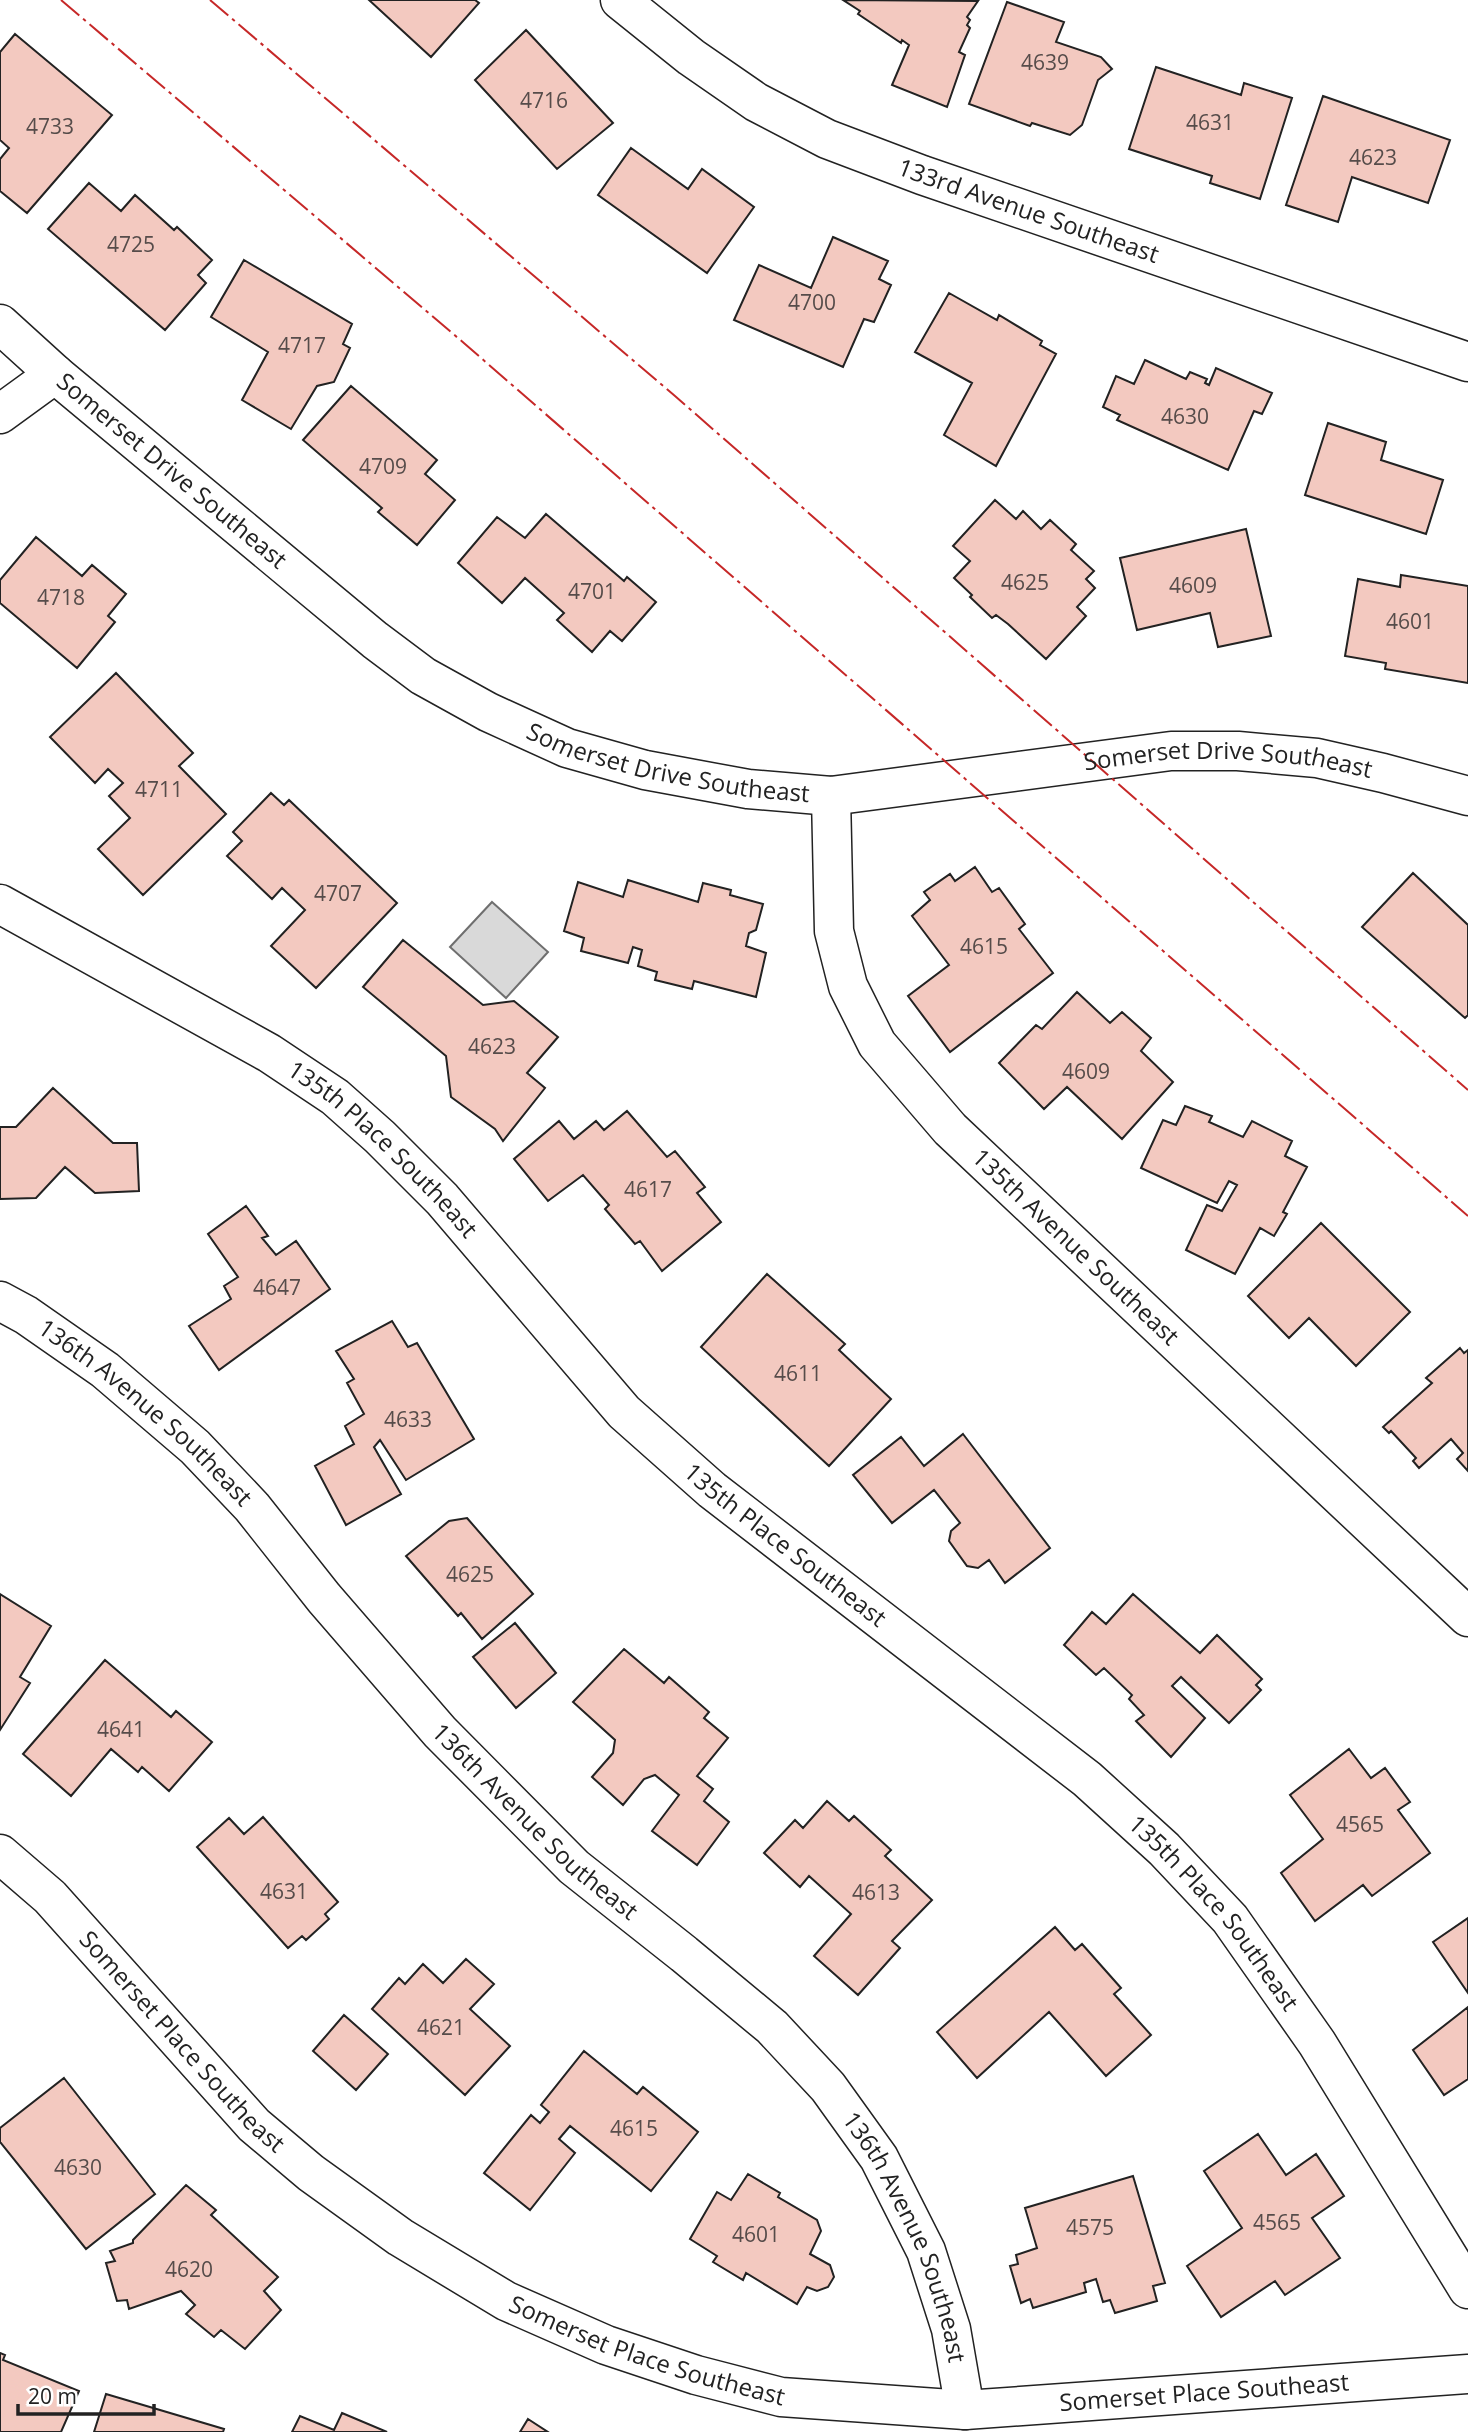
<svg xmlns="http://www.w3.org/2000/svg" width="1468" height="2432" font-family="'Open Sans',sans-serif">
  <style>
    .water { fill: #d9d9d9; stroke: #6f6f6f; stroke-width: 2 }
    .building { fill: #f3c9c0; stroke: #222; stroke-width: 2 }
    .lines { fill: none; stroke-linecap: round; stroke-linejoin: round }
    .minor-casing { stroke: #222; stroke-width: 41 }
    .minor { stroke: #fff; stroke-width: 38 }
    .power { stroke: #c62828; stroke-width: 2; stroke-dasharray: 24 5 3.5 5; stroke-linecap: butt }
    .labels { text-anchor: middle; stroke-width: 5; stroke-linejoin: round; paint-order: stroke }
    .number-label { font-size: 21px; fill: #564c4a }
    .street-label { font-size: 24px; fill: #222; stroke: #fff }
  </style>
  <rect width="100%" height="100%" fill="#fff"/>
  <path class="water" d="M492,902l56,50 -42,46 -56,-51z"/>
  <path class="building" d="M369,0h106l4,3 -48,54z
    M843,0l135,1 -11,16 3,3 -3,5 3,3 -11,24 6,3 -18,52 -55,-22 17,-40 -7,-5 -1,3 -43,-29 2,-3z
    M1007,2l57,20 -8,20 45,15 11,12 -14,11 -16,45 -12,10 -38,-12 -2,3 -61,-22z
    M526,30l87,93 -56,46 -82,-89z
    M15,34l97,81 -85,98 -27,-22v-32l9,-11 -9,-8v-88z
    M1156,67l85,28 3,-12 48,15 -32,101 -50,-16 2,-7 -83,-27z
    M1323,96l127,44 -22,63 -76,-26 -14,45 -52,-17z
    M631,148l57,41 14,-20 52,38 -47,66 -109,-78z
    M89,183l32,28 14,-16 39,35 3,-3 35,33 -14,15 8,8 -41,47 -117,-101z
    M833,237l55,24 -9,18 12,6 -17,37 -10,-3 -21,48 -109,-47 25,-55 52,23z
    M244,260l108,64 -9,20 7,4 -16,34 -17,4 -26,43 -49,-29 26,-48 -57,-35z
    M949,293l48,27 2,-5 43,26 -2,4 16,9 -60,112 -52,-31 28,-52 -57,-31z
    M1145,360l41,19 4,-7 17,7 -2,4 4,2 7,-17 56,25 -10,21 -8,-3 -26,59 -111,-50 3,-5 -17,-8 13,-31 18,8z
    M351,386l86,74 -12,14 30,26 -38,45 -39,-33 4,-4 -79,-68z
    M1328,423l58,19 -5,18 62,20 -17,54 -121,-39z
    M995,500l21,19 7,-8 18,18 9,-9 26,24 -5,6 23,21 -8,8 9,9 -18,19 9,9 -40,43 -38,-35 -12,-9 -4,3 -22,-21 2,-2 -18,-17 16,-17 -17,-15z
    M546,514l78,67 3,-4 29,25 -34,39 -12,-10 -18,21 -35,-32 7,-7 -39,-35 -23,25 -44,-40 39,-46 28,21z
    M1246,529l25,107 -53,11 -8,-34 -73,17 -17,-72z
    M36,537l46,39 10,-11 34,29 -18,22 7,6 -38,46 -77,-65v-23z
    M1401,575l67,11v97l-83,-14 1,-6 -41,-7 13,-77 42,8z
    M116,673l77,80 -14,13 47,48 -83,81 -45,-46 32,-31 -21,-22 14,-13 -15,-14 -13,14 -45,-46z
    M271,793l13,12 5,-5 108,103 -81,85 -45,-42 34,-36 -23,-22 -10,11 -45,-43 15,-15 -9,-9z
    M975,867l17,25 7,-4 26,36 -6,5 34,44 -103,79 -42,-56 41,-31 -37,-49 18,-16 -6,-8 26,-18 5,7z
    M1413,873l55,52v90l-3,3 -103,-91z
    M628,880l70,22 5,-19 28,7 -1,5 33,9 -7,26 -7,3 -3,13 20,7 -10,44 -62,-16 -2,8 -37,-9 2,-8 -19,-6 4,-16 -9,-3 -5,16 -47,-12 3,-13 -20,-7 14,-49 45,15z
    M403,940l80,65 31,-4 44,36 -31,36 18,15 -42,53 -8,-12 -44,-32 -5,-41 -83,-69z
    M1077,992l33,31 12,-11 29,26 -10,13 32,31 -51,57 -55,-52 -23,22 -45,-46 37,-38 6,4z
    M53,1088l60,55h24l2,48 -44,2 -30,-26 -29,31 -36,1v-72h16z
    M1185,1106l27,10 -3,6 34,15 9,-16 40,20 -7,15 22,11 -24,45 4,2 -13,22 -14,-8 -25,46 -49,-24 21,-45 15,6 15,-26 -8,-4 -12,22 -76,-35 22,-48 13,5z
    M627,1111l40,46 8,-6 30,36 -8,6 24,29 -59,49 -22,-30 -5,3 -30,-35 4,-4 -26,-30 -35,26 -34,-42 45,-38 15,18 22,-18 8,9z
    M246,1206l22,30 -6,2 14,17 20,-14 34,48 -111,81 -30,-44 42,-27 -7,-13 14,-9 -30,-43z
    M1321,1223l89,89 -54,54 -47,-48 -20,20 -41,-42z
    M767,1274l78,70 -6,6 52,49 -62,67 -128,-119z
    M392,1321l16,26 9,-4 57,96 -68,41 -26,-40 -6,7 27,47 -55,31 -31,-59 39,-22 -9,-18 19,-12 -17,-31 7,-4 -18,-28z
    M1460,1348l4,5 4,-3v121l-11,-12 6,-6 -12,-14 -32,29 -6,-7 3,-3 -25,-27 -2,2 -6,-6 49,-44 -6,-5z
    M963,1434l87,114 -45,35 -16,-23 -11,8 -11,-2 -18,-25 2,-10 9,-8 -26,-33 -42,33 -39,-48 48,-38 23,29z
    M467,1518l66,76 -51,45 -21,-26 -3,3 -52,-60 43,-35z
    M0,1594l51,32 -31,51 10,6 -30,47z
    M1133,1594l67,59 17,-18 45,44 -6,6 5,5 -32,33 -48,-46 -9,9 33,32 -34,39 -35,-36 8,-6 -15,-16 3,-4 -28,-27 -8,7 -32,-30 28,-33 14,12z
    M515,1623l41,50 -40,35 -43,-51z
    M624,1649l40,34 5,-6 40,35 -5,6 24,20 -31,38 16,13 -9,12 25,21 -32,43 -45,-34 27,-36 -24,-20 -11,4 -21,26 -31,-28 21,-24 2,-13 -42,-38z
    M105,1660l66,57 5,-6 36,31 -43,49 -27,-24 -4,5 -27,-23 -40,47 -48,-42z
    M1349,1749l22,29 14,-10 25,34 -12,8 32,43 -58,43 -9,-11 -48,36 -34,-48 42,-34 -33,-44z
    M827,1801l22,20 5,-5 37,34 -6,6 47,44 -40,41 8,7 -42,47 -44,-39 37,-42 -42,-38 -9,11 -36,-34 31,-33 8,8z
    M263,1817l75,85 -13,12 4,5 -23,21 -4,-4 -14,12 -91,-101 32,-29 15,16z
    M1468,1918v75l-35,-51z
    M1055,1927l20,23 7,-6 39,44 -7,6 37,41 -45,41 -57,-64 -72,66 -40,-46z
    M466,1959l28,25 -24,25 40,37 -45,49 -93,-86 27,-31 6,6 18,-20 20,19z
    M1468,2007v72l-24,16 -31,-45z
    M344,2015l44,39 -32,36 -43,-39z
    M584,2051l53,43 6,-7 55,45 -47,59 -81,-65 -11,13 16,14 -45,57 -46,-37 47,-58 9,8 9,-11 -8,-7z
    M64,2078l91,116 -69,55 -86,-107v-14z
    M1258,2134l28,41 30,-21 28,42 -32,22 28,40 -55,37 -10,-14 -54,36 -34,-51 55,-38 -38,-57z
    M748,2174l32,19 -2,4 39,23 4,11 -11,23 20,11 4,12 -6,10 -11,4 -10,-4 -10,17 -51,-31 -3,7 -30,-18 4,-6 -27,-17 27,-47 14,8z
    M1133,2176l32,107 -12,3 4,15 -42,12 -5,-13 -7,2 -7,-23 -12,4 2,9 -53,16 -3,-9 -9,4 -11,-37 8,-2 -2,-9 21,-7 -12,-40z
    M186,2185l30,25 -5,5 67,62 -14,14 17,19 -36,39 -24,-19 -7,7 -28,-23 9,-9 -14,-14 -52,18 -2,-9 -10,1 -11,-38 9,-2 -5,-10 23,-8v-3z
    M0,2353l5,2 -2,5 76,31 -18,41h-61z
    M106,2394l118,35 -1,3h-129z
    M342,2413l45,19h-95l8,-16 34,14z
    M528,2419l20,13h-28z"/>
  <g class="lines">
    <g class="minor-casing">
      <g id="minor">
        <path id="s1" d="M620,0l71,57 65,45 71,37 95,36 546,187"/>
        <path id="s2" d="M0,324l55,50 320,266 48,36 65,36 79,36 78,22 103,19 83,7 340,-45h67l79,7 66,15 85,23"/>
        <path d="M0,414l55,-40"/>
        <path id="s3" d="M831,796l3,135 14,55 29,58 73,85 518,488"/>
        <path id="s4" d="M0,904l269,149 66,44 45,40 62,62 182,213 88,78 375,289 77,70 66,70 87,124 151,246"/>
        <path id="s5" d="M0,1301l26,14 79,55 90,77 57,60 72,91 116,134 134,135 110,87 88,73 56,60 51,71 47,93 25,78 14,81"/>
        <path id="s6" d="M0,1854l50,43 204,228 57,48 89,64 106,64 100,44 90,30 85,22 184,13 503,-36"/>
      </g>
    </g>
    <use href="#minor" class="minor"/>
    <path class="power" d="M61,0l404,344 1003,872
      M210,0l465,396 793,694"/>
  </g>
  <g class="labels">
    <g class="number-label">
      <text x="1045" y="70">4639</text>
      <text x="544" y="108">4716</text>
      <text x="1210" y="130">4631</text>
      <text x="50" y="134">4733</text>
      <text x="1373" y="165">4623</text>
      <text x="131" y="252">4725</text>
      <text x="812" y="310">4700</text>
      <text x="302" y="353">4717</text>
      <text x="1185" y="424">4630</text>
      <text x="383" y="474">4709</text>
      <text x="1025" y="590">4625</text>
      <text x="1193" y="593">4609</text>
      <text x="592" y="599">4701</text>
      <text x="61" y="605">4718</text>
      <text x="1410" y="629">4601</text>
      <text x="159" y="797">4711</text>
      <text x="338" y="901">4707</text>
      <text x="984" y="954">4615</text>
      <text x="492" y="1054">4623</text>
      <text x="1086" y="1079">4609</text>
      <text x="648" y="1197">4617</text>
      <text x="277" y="1295">4647</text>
      <text x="798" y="1381">4611</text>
      <text x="408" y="1427">4633</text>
      <text x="470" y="1582">4625</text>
      <text x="121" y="1737">4641</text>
      <text x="1360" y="1832">4565</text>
      <text x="284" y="1899">4631</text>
      <text x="876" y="1900">4613</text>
      <text x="441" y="2035">4621</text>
      <text x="634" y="2136">4615</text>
      <text x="78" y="2175">4630</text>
      <text x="1277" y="2230">4565</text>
      <text x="1090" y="2235">4575</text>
      <text x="756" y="2242">4601</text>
      <text x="189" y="2277">4620</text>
    </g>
    <g class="street-label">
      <text dy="8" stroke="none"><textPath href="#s1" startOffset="464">133rd Avenue Southeast</textPath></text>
      <text dy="8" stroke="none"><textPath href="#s2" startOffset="226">Somerset Drive Southeast</textPath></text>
      <text dy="8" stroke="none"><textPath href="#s2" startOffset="814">Somerset Drive Southeast</textPath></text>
      <text dy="8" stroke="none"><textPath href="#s2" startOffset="1381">Somerset Drive Southeast</textPath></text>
      <text dy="8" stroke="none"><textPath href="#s4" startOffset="457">135th Place Southeast</textPath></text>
      <text dy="8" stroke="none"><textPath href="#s3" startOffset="541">135th Avenue Southeast</textPath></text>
      <text dy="8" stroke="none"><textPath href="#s5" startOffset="184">136th Avenue Southeast</textPath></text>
      <text dy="8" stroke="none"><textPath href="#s4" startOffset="1024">135th Place Southeast</textPath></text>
      <text dy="8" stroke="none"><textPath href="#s5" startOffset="751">136th Avenue Southeast</textPath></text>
      <text dy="8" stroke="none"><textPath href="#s4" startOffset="1591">135th Place Southeast</textPath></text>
      <text dy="8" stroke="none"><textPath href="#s6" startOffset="262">Somerset Place Southeast</textPath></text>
      <text dy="8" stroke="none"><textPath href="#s5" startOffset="1318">136th Avenue Southeast</textPath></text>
      <text dy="8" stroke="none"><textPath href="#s6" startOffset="830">Somerset Place Southeast</textPath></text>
      <text dy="8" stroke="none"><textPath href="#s6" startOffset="1396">Somerset Place Southeast</textPath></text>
    </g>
  </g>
  <path d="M18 2404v10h136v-10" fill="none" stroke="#222222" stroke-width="3.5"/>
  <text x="28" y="2404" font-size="21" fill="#222222" stroke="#ffffff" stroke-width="5" paint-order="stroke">20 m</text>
</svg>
